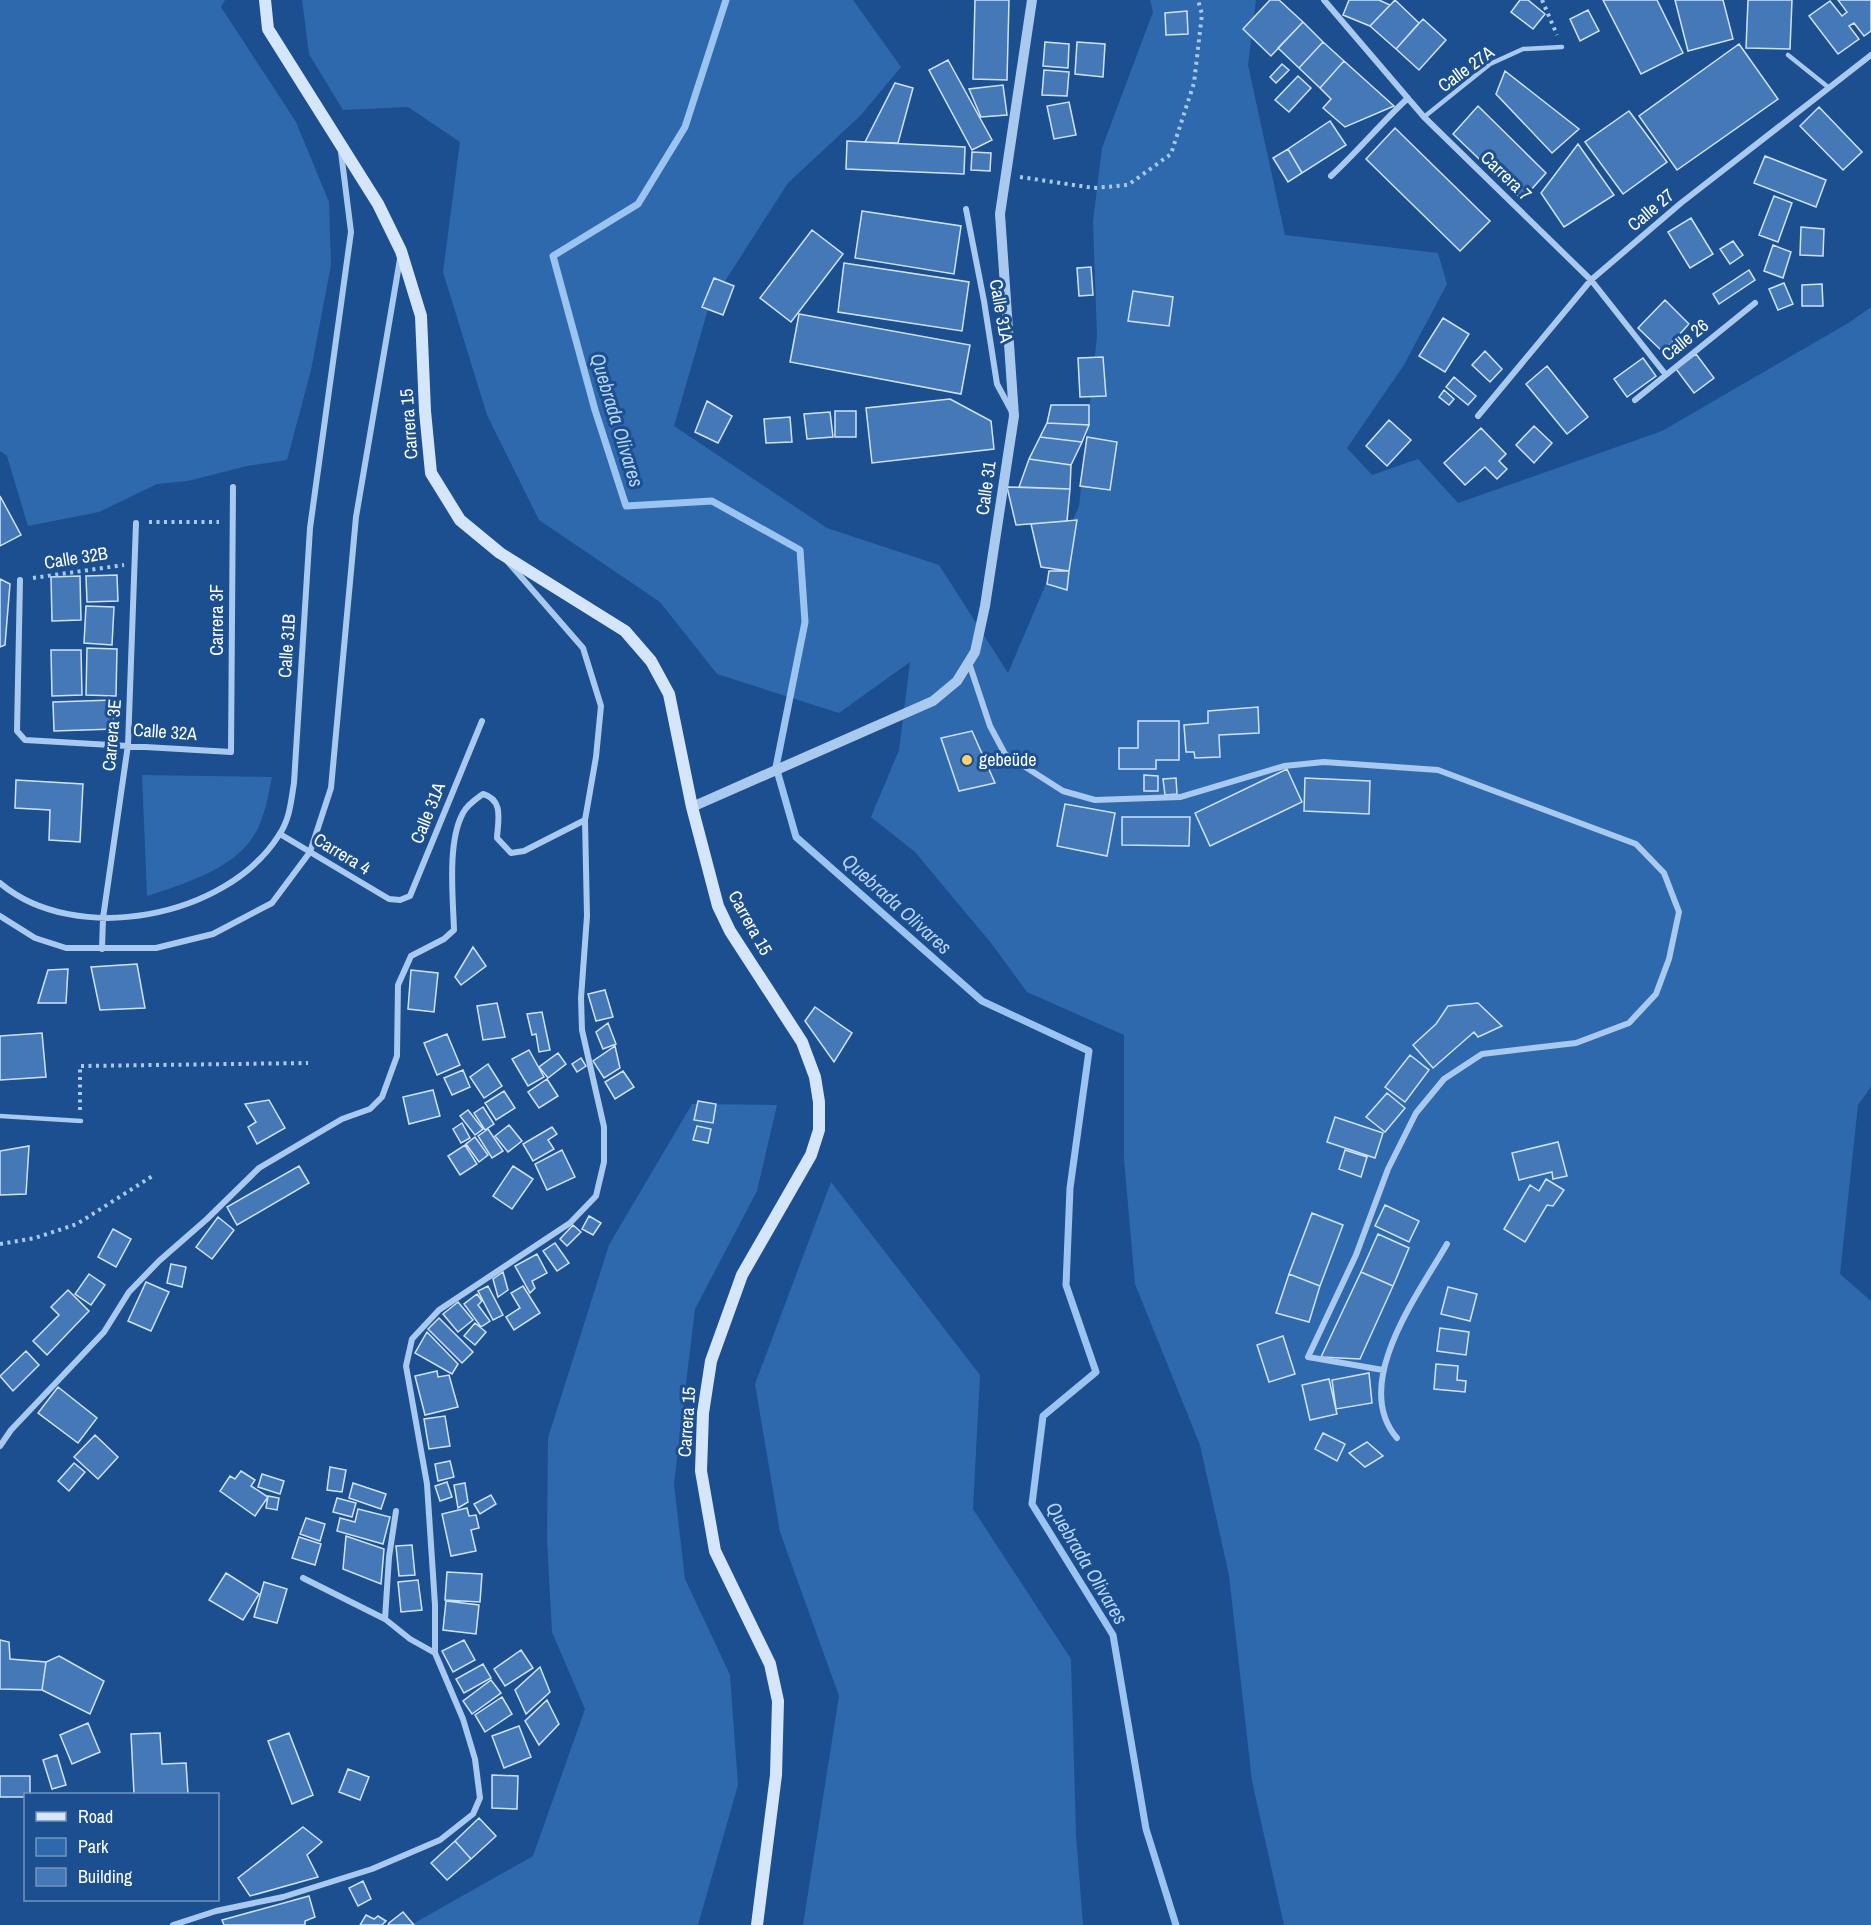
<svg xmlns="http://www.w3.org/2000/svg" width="1871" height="1925" font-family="'Archivo Narrow',sans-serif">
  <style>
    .green { fill: #2e69ad }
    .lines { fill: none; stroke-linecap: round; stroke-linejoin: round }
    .stream { stroke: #9cc4f0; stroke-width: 7 }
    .building { fill: #4478b7; stroke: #cfe3fa; stroke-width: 1.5 }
    .path { stroke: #a9c9ee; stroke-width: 4; stroke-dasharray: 3 4.5; stroke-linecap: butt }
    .service { stroke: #a9c9ee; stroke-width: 4.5 }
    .minor { stroke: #a9c9ee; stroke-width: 6 }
    .tertiary { stroke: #a9c9ee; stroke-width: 10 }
    .secondary { stroke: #d6e6fa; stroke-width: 12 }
    .poi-dot { fill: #ffd166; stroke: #1b4f8f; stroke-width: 2 }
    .labels { text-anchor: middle; stroke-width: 6; stroke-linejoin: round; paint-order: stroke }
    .street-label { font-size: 18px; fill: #fff; stroke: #1b4f8f }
    .poi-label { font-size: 18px; fill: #fff; stroke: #1b4f8f; text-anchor: start }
    .water-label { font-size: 20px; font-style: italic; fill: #b5d3f5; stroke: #1b4f8f }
  </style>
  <rect width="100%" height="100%" fill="#1b4f8f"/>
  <path class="green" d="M0,0h225l-4,7 75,115 33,80 2,63 -20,105 -24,90 -40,6 -59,15 -31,3 -58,28 -71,14 -21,-70 -7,-5z
    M302,0h551l48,67 -40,48 -73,68 -79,123 -35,120 153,102 112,37 69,108 71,-167 18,-170 -4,-115 9,-73 51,-136 -3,-12h106l-8,65 37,170 153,18 9,31 -43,81 -57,83 25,27 46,-16 40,44 204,-72 188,-109 21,-15v780l-13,18 -18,169 31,27v624h-587l-32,-144 -23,-206 -29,-130 -65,-161 -11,-125v-124l-97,-43 -36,-49 -76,-91 -44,-35 28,-67 11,-88 -71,51 -122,-39 -57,-72 -121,-82 -52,-105 -44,-143 17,-130 -52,-35 -65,3 -34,-56z
    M142,775l130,2c-3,14 -5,28 -10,41 -15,48 -73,64 -115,78z
    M692,1104l85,1 -20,86 -62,118 -21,175 11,95 45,96 8,110 -40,140h-287l122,-69 52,-147 -33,-77 -5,-93 1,-101 61,-193z
    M831,1182l149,193 -7,134 98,150 5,176 7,90h-280l36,-229 -59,-164 -25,-148z"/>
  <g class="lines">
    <path class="stream" d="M726,0l-41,127 -47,77 -85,52 42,154 31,96 86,-5 88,49 5,72 -29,145 20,70 186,164 107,50 -19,137 -4,97 30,87 -53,44 -11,88 81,131 33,194 30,96"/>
  </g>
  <path class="building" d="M975,0h34l-2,80 -34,-1z
    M1270,0h9l24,22 -32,34 -28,-27z
    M1349,0h30l11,5 -20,21 -27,-11z
    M1395,0l24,23 -23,26 -26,-23z
    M1520,0h8l17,14 -12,15 -22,-17z
    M1603,0h54l26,53 -42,21z
    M1675,0h48l10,39 -45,12z
    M1748,0h44l-2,49 -44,-1z
    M1838,0h33v31l-7,5 -10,-13 -5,3 10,13 -21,15 -29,-38 21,-15 12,15 5,-4z
    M1588,10l11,21 -19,10 -10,-22z
    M1187,11l1,23 -22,1 -1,-22z
    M1423,19l23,21 -27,30 -23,-21z
    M1303,22l20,20 -24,26 -21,-20z
    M1045,42l24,2 -1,24 -25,-2z
    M1077,42l28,2 -2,33 -28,-3z
    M1323,42l21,19 -24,27 -21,-20z
    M1739,44l39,55 -101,71 -38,-54z
    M948,60l44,80 -20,10 -43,-80z
    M1344,61l50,45 -49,21 -22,-19 8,-9 -11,-11z
    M1282,64l7,6 -13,13 -6,-6z
    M1044,70l25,2 -2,24 -25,-1z
    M1505,71l74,58 -27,24 -56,-59z
    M1298,76l13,12 -22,24 -14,-12z
    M895,83l18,5 -15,55 -33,-1z
    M1003,85l4,30 -26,2 -12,-28z
    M1069,102l7,33 -22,4 -7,-33z
    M1478,106l68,67 -24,27 -69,-66z
    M1819,107l43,45 -19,18 -43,-44z
    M1629,111l38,51 -44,32 -38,-52z
    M1330,121l16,24 -44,28 -14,-24z
    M1395,128l95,93 -30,30 -94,-92z
    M847,141l118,6 -1,27 -118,-5z
    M1578,144l36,51 -50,32 -23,-34z
    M1288,149l14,24 -14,9 -15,-24z
    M972,152l19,1 -1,18 -19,-1z
    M1765,156l61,24 -10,27 -62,-24z
    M1774,196l18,7 -14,39 -19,-7z
    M862,211l99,15 -7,48 -99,-16z
    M1691,218l22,36 -23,14 -22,-36z
    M1801,227l23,2 -1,27 -23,-1z
    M812,230l31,24 -52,68 -31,-24z
    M1733,241l10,14 -13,9 -10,-15z
    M1773,245l18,7 -8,26 -19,-7z
    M844,263l125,19 -7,49 -124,-19z
    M1091,267l2,28 -14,1 -2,-28z
    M1749,270l6,10 -36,24 -6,-10z
    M714,278l20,8 -11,29 -21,-8z
    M1784,283l9,21 -15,6 -9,-21z
    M1822,284l1,22h-21v-21z
    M1133,291l40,6 -4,29 -41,-5z
    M1665,300l24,24 -26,28 -25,-24z
    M799,314l171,31 -9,49 -171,-32z
    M1443,318l26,16 -24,38 -26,-16z
    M1485,351l17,18 -12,13 -18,-17z
    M1696,354l18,24 -20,15 -18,-24z
    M1103,357l3,39 -26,1 -2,-39z
    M1643,358l13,18 -29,21 -13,-18z
    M1547,366l41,51 -21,17 -41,-50z
    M1454,377l22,19 -8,9 -22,-18z
    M1444,390l10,9 -5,6 -10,-8z
    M950,399l41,22 3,28 -122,14 -6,-55z
    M707,401l25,15 -14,27 -23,-11z
    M1051,405h38v20l-42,-2z
    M835,411h21v26h-21z
    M830,412l3,25 -26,2 -3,-25z
    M790,417l2,25 -26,1 -2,-24z
    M1389,420l22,20 -24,26 -21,-20z
    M1047,423l42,2 -7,17 -42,-5z
    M1534,426l18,17 -18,20 -18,-18z
    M1481,428l25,26 -7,7 8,8 -10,10 -12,-12 -20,18 -21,-22z
    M1040,437l42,5 -11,23 -42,-6z
    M1087,437l30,5 -7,48 -30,-4z
    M1029,459l42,6 -1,24 -51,-2z
    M1007,487l63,2 -3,32 -51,4z
    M0,496l21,39 -21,11z
    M1077,520l-8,51 -28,-4 -10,-43z
    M1049,571h20l-2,19 -20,-6z
    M117,575l1,26 -31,1 -1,-26z
    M80,576l1,44 -29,1 -1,-44z
    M0,579l10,5 -5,61 -5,2z
    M86,606l28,1 -2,38 -28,-2z
    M87,648l30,1 -1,47 -30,-1z
    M51,650h30l1,45 -30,1z
    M113,700l1,29 -60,2 -1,-29z
    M1258,707l1,26 -40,2 1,22 -25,1 -1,-6h-8l-2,-27 24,-2v-12z
    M1138,721h41v39h-23v9h-37v-21h19z
    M972,731l23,52 -36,8 -18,-53z
    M1287,769l15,33 -92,44 -15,-33z
    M1144,775l14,1v15h-14z
    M1176,778l1,16 -12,1 -2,-16z
    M1305,778l65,3 -1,33 -65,-3z
    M16,780l67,4 -3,58 -31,-2 1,-30 -35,-2z
    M1065,804l50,9 -8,43 -50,-10z
    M1122,817h68l-1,29 -67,-1z
    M473,947l13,19 -25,19 -6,-8z
    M137,964l8,44 -45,2 -9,-43z
    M68,969l-2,34h-28l10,-33z
    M411,970l27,3 -4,39 -26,-3z
    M605,990l8,27 -17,4 -8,-27z
    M497,1003l8,34 -22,3 -6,-34z
    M1478,1003l24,23 -24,11 -4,-5 -41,36 -20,-23 23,-21 12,-18z
    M815,1007l37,26 -18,29 -29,-41z
    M542,1012l8,38 -11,2 -3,-18 -4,1 -5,-21z
    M608,1023l8,21 -13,5 -7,-17z
    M42,1033l4,44 -46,3v-44z
    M447,1034l13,31 -23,10 -13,-32z
    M615,1046l5,22 -16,10 -11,-17z
    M529,1050l15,27 -16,9 -16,-27z
    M558,1053l8,11 -18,14 -9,-11z
    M1410,1055l19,15 -24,32 -20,-15z
    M581,1058l5,8 -9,6 -5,-8z
    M488,1064l14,22 -18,12 -14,-21z
    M463,1070l7,17 -18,8 -8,-17z
    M623,1071l11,16 -19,12 -10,-17z
    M547,1079l11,17 -19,12 -11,-16z
    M433,1090l7,26 -31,8 -6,-27z
    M504,1091l11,17 -19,12 -11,-17z
    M1387,1093l18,15 -20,24 -19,-15z
    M269,1100l16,28 -28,16 -9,-17 8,-5 -11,-18z
    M698,1101l18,3 -3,19 -19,-3z
    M483,1107l11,17 -9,6 -11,-17z
    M468,1110l15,19 -8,6 -15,-19z
    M1335,1117l48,16 -8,25 -48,-16z
    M462,1123l8,15 -9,5 -8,-14z
    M509,1125l13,16 -14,11 -13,-16z
    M697,1126l14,3 -3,14 -15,-3z
    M552,1127l5,7 -9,6 6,9 -21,12 -10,-17z
    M488,1129l15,22 -11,7 -14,-22z
    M475,1137l13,18 -9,7 -13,-18z
    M1558,1142l9,34 -14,3 -1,-7 -33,8 -7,-27z
    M465,1145l12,19 -17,11 -12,-19z
    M29,1146l-3,48 -26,1v-44z
    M562,1150l13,27 -28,13 -12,-26z
    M1345,1150l22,7 -6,20 -22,-8z
    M299,1166l10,17 -72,42 -10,-18z
    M513,1166l20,13 -21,30 -19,-13z
    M1546,1179l18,11 -11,16 -6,-1 -22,37 -21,-13 26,-44 9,6z
    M1385,1205l34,16 -10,21 -34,-16z
    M1312,1213l31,12 -23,61 -31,-12z
    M589,1216l12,7 -8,12 -11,-6z
    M218,1217l16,13 -22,29 -16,-12z
    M573,1225l8,7 -14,14 -7,-7z
    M113,1229l18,10 -15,28 -18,-10z
    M1378,1234l31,14 -16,38 -32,-14z
    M555,1243l14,20 -12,8 -14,-20z
    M537,1254l10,19 -15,8 3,7 -5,5 -15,-27z
    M171,1264l15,3 -4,20 -15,-4z
    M503,1272l5,18 -10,7 -5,-18z
    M1361,1272l32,14 -33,73 -39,-2z
    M89,1274l16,11 -14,20 -16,-11z
    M1289,1274l31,12 -11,36 -33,-9z
    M146,1282l23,10 -18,39 -23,-10z
    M488,1286l15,29 -10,5 -15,-29z
    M523,1286l17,27 -26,17 -8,-13 14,-9 -9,-15z
    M1448,1287l29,7 -7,27 -29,-7z
    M68,1290l21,21 -42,44 -14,-14 26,-26 -8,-8z
    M477,1294l5,7 -4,4 12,16 -9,6 -17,-23z
    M458,1302l15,18 -15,12 -15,-18z
    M439,1318l34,34 -11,11 -34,-34z
    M475,1323l11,9 -11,13 -11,-9z
    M1440,1328l29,4 -3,23 -29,-4z
    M427,1332l31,32 -6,10 -37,-21z
    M1283,1336l12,38 -26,8 -12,-37z
    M26,1351l13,14 -26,26 -13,-15z
    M1436,1364l22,2 -1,14 9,1 -1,11 -31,-3z
    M437,1371l1,6 11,-2 9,32 -33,8 -10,-39z
    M1369,1373l3,30 -36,6 -4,-29z
    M1329,1379l8,35 -27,6 -8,-35z
    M58,1387l39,31 -19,25 -40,-30z
    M445,1416l5,30 -21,3 -5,-30z
    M1323,1433l22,11 -8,17 -22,-12z
    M95,1435l23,22 -20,22 -24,-22z
    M1367,1442l16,14 -18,11 -16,-14z
    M450,1461l4,16 -16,4 -3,-17z
    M74,1463l11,9 -16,19 -11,-10z
    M330,1467l16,3 -4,22 -15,-2z
    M241,1471l14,9 -4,6 17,11 -13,19 -35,-25 10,-15 5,3z
    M262,1474l22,7 -4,13 -22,-7z
    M447,1482l5,15 -12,4 -5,-15z
    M353,1483l33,11 -5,15 -32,-11z
    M465,1483l3,19 -10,6 -4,-23z
    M491,1495l5,9 -16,10 -6,-10z
    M268,1496l11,2 -2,12 -11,-2z
    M337,1498l19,5 -4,14 -19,-5z
    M467,1508l2,8 7,-1 3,13 -8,2 5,21 -25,5 -9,-42z
    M358,1509l32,8 -7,27 -46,-13 3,-13 15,4z
    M306,1518l19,6 -5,17 -20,-7z
    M346,1536l38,13 -3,35 -38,-15z
    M299,1537l22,7 -6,21 -23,-7z
    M412,1545l3,30 -16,1 -3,-30z
    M447,1572l35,2 -2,28 -35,-2z
    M226,1573l33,21 -16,26 -34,-20z
    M418,1580l4,30 -21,2 -3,-30z
    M264,1582l23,7 -10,34 -23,-6z
    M446,1601l33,4 -3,29 -33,-4z
    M0,1640l9,2 1,17 36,3 -4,28 -42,-1z
    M464,1640l11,20 -22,12 -11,-21z
    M521,1650l12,18 -28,18 -11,-17z
    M59,1656l45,25 -14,33 -48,-24 4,-28z
    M483,1664l8,14 -27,15 -8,-14z
    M540,1667l10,25 -24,22 -11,-24z
    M491,1680l10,13 -29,21 -9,-13z
    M502,1697l10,17 -27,18 -10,-17z
    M547,1700l12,24 -20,21 -14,-24z
    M88,1723l12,29 -28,12 -12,-29z
    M519,1726l12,31 -27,11 -12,-32z
    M160,1733l2,31 24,-1 2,31h-54l-3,-60z
    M289,1733l24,62 -21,9 -24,-63z
    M57,1755l9,30 -14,4 -9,-29z
    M348,1769l21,8 -9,23 -21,-8z
    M492,1775l26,1 -1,33 -25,-1z
    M0,1776h30v18h-4v3h-26z
    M479,1818l17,18 -25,23 -16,-18z
    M303,1827l19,15 -15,13 11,22 -68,19 -12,-18z
    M455,1841l16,18 -24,21 -16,-17z
    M363,1881l8,18 -13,7 -9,-18z
    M309,1896l6,21 -10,4v4h-81l-2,-5z
    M403,1912l11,13h-26l1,-2z
    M366,1915l8,4 4,-3 8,5 -4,4h-22z"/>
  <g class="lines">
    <path class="path" d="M1542,0l15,35
      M1020,177l74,11 34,-3 43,-31 23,-71 8,-69 -4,-14
      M149,522h70
      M33,578l91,-13
      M80,1110v-44l228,-3
      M0,1244l35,-6 42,-14 77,-49"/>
    <path class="service" d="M1788,55l40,32
      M1424,117l66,-53 33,-15 39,-2
      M0,1116l81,5"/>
    <path class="minor" d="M1324,0l100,117 167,163 75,95
      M1331,176c27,-25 50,-53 77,-78
      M966,209l18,92 13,83 14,26
      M1635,400l120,-97
      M1478,416l113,-136 90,-77 190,-148
      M20,580l-3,151 8,9 206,12 2,-265
      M969,663l21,63 15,28 58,37 32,9 85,-3 104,-31 40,-4 114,8 198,74 28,29 15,39 -10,47 -13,35 -27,29 -53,20 -94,11 -38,25 -28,34 -28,56 -32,86 -48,102 75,13
      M280,834l109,65 11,1 10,-4 72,-175
      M0,883c76,64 227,35 279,-48 11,-16 12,-34 15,-52l16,-255 41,-296 -10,-80
      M0,916l35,22 31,10h90l57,-14 59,-31 38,-51 21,-64 25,-271 44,-258
      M102,949l1,-31 25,-173 8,-222
      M1397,1438c-47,-54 22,-145 50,-194
      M0,1446l11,-16 93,-98 25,-40 30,-31 48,-42 52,-51 83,-49 28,-10 12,-12 15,-41 1,-71 13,-29 33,-17 10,-9c-1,-33 -7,-88 9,-117 4,-8 13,-14 20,-19 21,6 15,26 14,44l14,15 13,-2 61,-31
      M303,1578l82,41 25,20 25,14
      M385,1619l4,-62 7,-46
      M173,1925l43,-14 67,-14 89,-28 68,-29 33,-26 7,-16 -5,-39 -12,-40 -28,-66v-48l-8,-121 -21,-118 6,-27 27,-29 131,-87 26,-27 8,-34v-35l-22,-97 -1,-32 6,-82 -2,-96 11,-63 5,-51 -18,-58 -75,-86"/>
    <path class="tertiary" d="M692,807l241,-106 24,-20 18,-29 10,-46 29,-190 -14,-202 32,-214"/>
    <path class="secondary" d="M265,0l3,29 110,175 23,47 20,65 4,95 6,62 29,47 40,33 125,78 26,30 18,33 23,113 26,99 12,25 72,111 13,35 4,25v28l-8,25 -69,120 -31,86 -8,52 -2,58 14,80 55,113 8,37 -2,74 -19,150"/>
  </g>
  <circle class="poi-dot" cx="967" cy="760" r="6"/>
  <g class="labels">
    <g class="street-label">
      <text transform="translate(1466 69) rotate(-36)" y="6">Calle 27A</text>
      <text transform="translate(1506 176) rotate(44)" y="6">Carrera 7</text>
      <text transform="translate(1651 210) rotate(-40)" y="6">Calle 27</text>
      <text transform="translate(1001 311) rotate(80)" y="6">Calle 31A</text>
      <text transform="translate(1685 340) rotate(-39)" y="6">Calle 26</text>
      <text transform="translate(409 424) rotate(-94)" y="6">Carrera 15</text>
      <text transform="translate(986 488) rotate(-82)" y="6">Calle 31</text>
      <text transform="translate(76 558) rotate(-9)" y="6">Calle 32B</text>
      <text transform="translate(217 620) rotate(-90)" y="6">Carrera 3F</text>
      <text transform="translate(287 646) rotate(-86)" y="6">Calle 31B</text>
      <text transform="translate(165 732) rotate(4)" y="6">Calle 32A</text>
      <text transform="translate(112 735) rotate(-85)" y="6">Carrera 3E</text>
      <text transform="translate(428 813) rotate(-68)" y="6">Calle 31A</text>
      <text transform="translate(342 854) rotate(31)" y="6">Carrera 4</text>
      <text transform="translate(750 923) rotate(61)" y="6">Carrera 15</text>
      <text transform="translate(687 1422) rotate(-86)" y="6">Carrera 15</text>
    </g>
    <g class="poi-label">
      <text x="979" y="766">gebeüde</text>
    </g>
    <g class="water-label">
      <text transform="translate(617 420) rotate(73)" y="7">Quebrada Olivares</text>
      <text transform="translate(897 904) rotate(42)" y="7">Quebrada Olivares</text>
      <text transform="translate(1087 1563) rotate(59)" y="7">Quebrada Olivares</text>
    </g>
  </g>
  <rect x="24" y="1793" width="195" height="108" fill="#1b4f8f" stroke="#7695bc" stroke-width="1.5"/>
  <rect x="36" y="1812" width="30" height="9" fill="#d6e6fa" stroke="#7695bc" stroke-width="1.5"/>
  <text x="78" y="1823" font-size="18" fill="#ffffff">Road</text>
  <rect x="36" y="1838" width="30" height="18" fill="#2e69ad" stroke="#7695bc" stroke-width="1.5"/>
  <text x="78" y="1853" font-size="18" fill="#ffffff">Park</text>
  <rect x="36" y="1868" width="30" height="18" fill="#4478b7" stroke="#7695bc" stroke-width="1.5"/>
  <text x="78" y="1883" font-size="18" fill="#ffffff">Building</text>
</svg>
